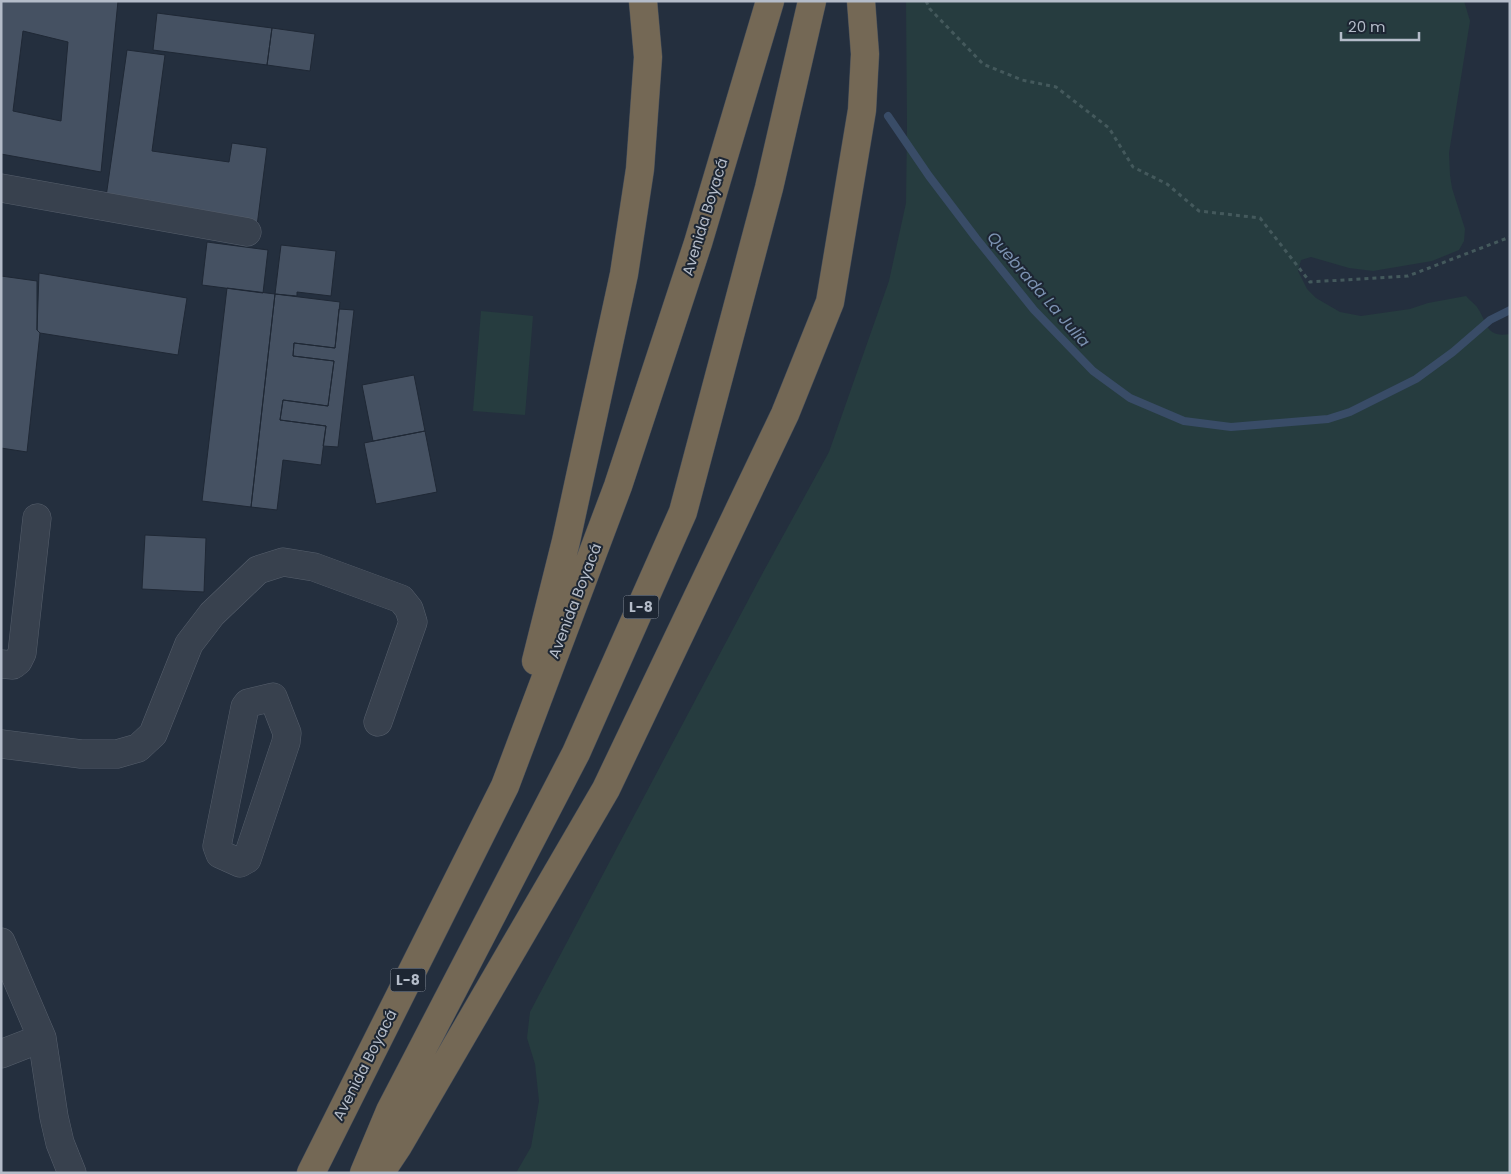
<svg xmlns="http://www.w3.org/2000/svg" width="1511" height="1174" font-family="Poppins,sans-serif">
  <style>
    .green { fill: #263c3f }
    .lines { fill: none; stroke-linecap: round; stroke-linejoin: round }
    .stream { stroke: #394c67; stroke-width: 8 }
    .building { fill: #455162; stroke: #1f2835; fill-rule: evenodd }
    .minor-casing { stroke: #565f6c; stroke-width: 29 }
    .highway-casing { stroke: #434c59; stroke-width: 29 }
    .path { stroke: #44595c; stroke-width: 3; stroke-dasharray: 4 4; stroke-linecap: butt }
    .minor { stroke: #38414e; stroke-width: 28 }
    .highway { stroke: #746855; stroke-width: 28 }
    .labels { text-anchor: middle; stroke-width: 4; stroke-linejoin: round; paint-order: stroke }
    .shield { fill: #1d2633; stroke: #878f9c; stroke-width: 1 }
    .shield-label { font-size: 14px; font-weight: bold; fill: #b4bcc9 }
    .street-label { font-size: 15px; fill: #b4bcc9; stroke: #1d2633 }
    .water-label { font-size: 16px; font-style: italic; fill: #7c92b1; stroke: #1d2633 }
  </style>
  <rect width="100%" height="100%" fill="#242f3e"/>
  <path class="green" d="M906,1h558l6,20 -21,132 1,22 2,13 13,41 -1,12 -5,9 -27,11 -59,10 -24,-3 -38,-11 -10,3 -3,11 9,18 9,9 24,14 21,4 49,-7 18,-6 38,-7c3,4 8,7 11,11 11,16 8,31 33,27v839h-994l15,-26 8,-46 -4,-37 -8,-26 3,-26 230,-434 69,-126 60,-171 17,-78 1,-75z
    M481,311l52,5 -8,99 -52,-4z"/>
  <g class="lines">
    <path class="stream" d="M888,116l41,60 47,62 58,72 59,61 37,27 54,23 47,6 97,-8 22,-7 66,-33 37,-27 37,-32 20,-10"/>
  </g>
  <path class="building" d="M1,1h117l-17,171 -100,-18zM23,31l45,11 -7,79 -48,-10z
    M157,13l115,15 -5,37 -114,-15z
    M272,28l43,6 -5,37 -43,-6z
    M127,50l38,5 -13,96 77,11 3,-19 35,5 -10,78 -152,-22z
    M207,242l61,8 -5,43 -61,-8z
    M281,245l55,6 -5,45 -34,-4v4l-22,-2z
    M39,273l148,25 -9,57 -138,-22 -3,-3z
    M1,276l36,5v49l3,3 -13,119 -26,-4z
    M227,288l48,6 -24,213 -49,-6z
    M275,294l65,8 -5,46 -41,-5 -1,13 41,5 -6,45 -45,-6 -3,20 46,6 -5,39 -38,-5 -6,50 -26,-3z
    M339,309l15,1 -16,137 -15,-1 3,-20 -46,-6 3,-20 45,6 6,-45 -41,-5 1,-13 41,5z
    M414,375l11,56 -52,10 -11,-56z
    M425,431l12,61 -61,12 -12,-61z
    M145,535l61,3 -2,54 -62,-3z"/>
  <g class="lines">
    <g class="minor-casing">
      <path id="minor" d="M1,188l246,44
        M1,664l12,1 5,-4 4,-8 15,-135
        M273,697l14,36 -1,9 -39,117 -7,4 -20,-9 -3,-8 28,-139 3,-4z
        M1,744l80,10h36l21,-6 15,-14 36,-90 23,-30 46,-44 25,-8 31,5 87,32 8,10 4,13 -35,100
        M1,942l41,96 12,79 6,26 12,30
        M1,1054l41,-16"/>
    </g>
    <g class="highway-casing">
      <path id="highway" d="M536,661l30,-120 58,-267 16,-105 8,-112 -5,-56
        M311,1173l194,-387 113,-300 80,-243 72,-242
        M364,1173l26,-62 186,-358 107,-241 86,-324 43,-187
        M380,1173l18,-27 208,-357 179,-375 45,-112 32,-192 3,-56 -4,-53"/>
    </g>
    <path class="path" d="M926,1l4,8 53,55 39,16 34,7 53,41 24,39 34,17 32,27 61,7 50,64 98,-6 102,-39"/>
    <use href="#minor" class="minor"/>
    <use href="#highway" class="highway"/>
  </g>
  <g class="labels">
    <g class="shield">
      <rect x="623.5" y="595.5" width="35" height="23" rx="4"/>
      <rect x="390.5" y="968.5" width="35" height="23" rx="4"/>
    </g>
    <g class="shield-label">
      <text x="641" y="612">L-8</text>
      <text x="408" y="985">L-8</text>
    </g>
    <g class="street-label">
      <text transform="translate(705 217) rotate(-73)" y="5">Avenida Boyacá</text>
      <text transform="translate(575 601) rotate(-69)" y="5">Avenida Boyacá</text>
      <text transform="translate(365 1065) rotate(-63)" y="5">Avenida Boyacá</text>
    </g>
    <g class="water-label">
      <text transform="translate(1039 289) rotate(49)" y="6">Quebrada La Julia</text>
    </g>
  </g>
  <rect width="1511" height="1174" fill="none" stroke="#b4bcc9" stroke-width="5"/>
  <path d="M1341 32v8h78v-8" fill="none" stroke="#b4bcc9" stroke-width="2.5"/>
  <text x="1348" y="32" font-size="15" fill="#b4bcc9" stroke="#1d2633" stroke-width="4" paint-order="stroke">20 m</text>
</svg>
